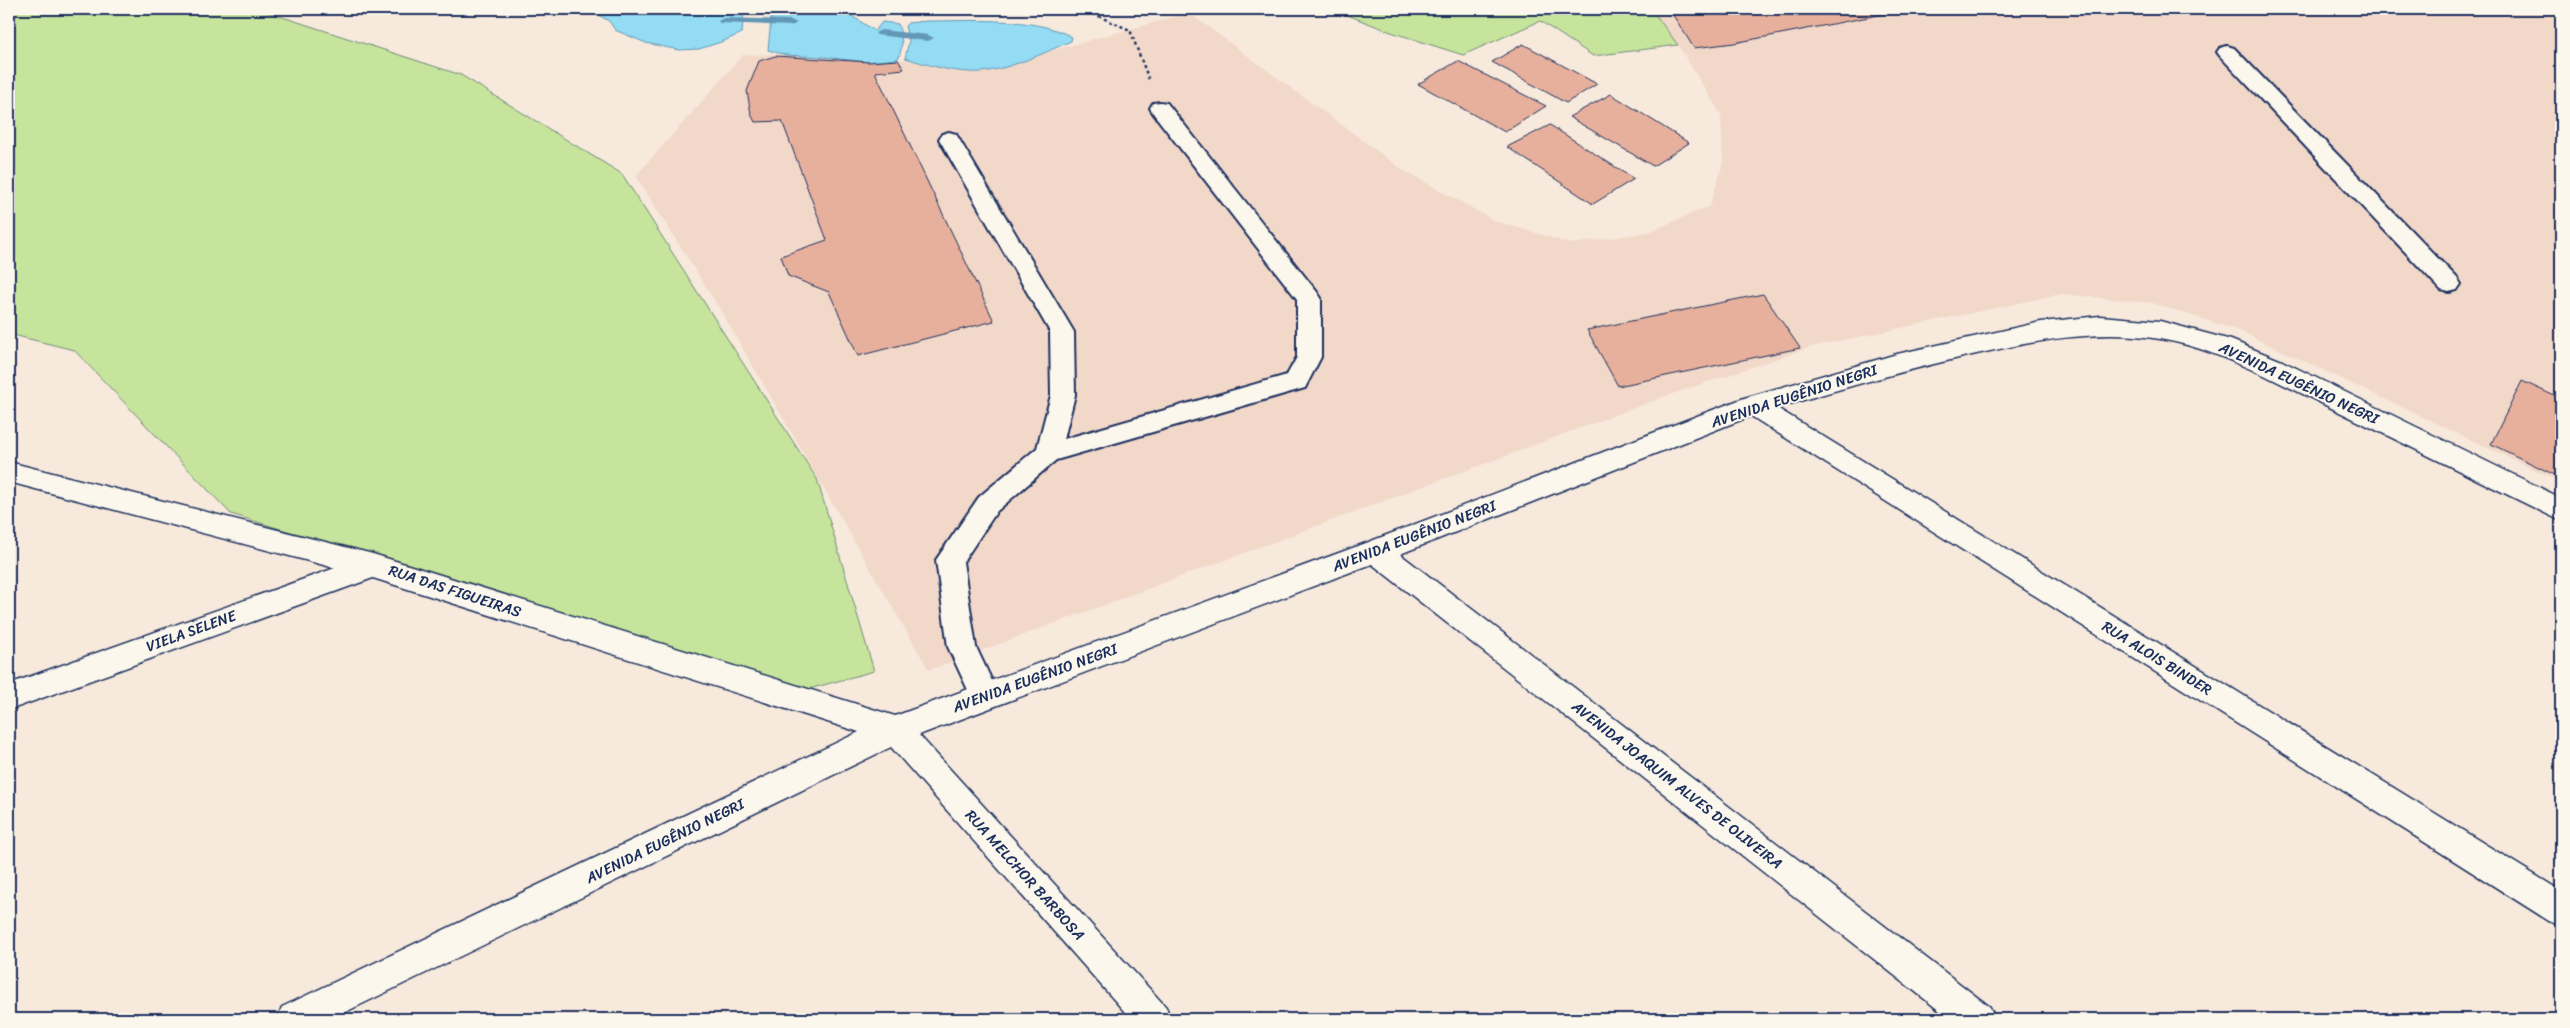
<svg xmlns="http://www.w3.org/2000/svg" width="2570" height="1028" font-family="Sriracha,sans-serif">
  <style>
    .built { fill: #f2d8c9 }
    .green { fill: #c6e49b; stroke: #708a7c }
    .water { fill: #93dcf4; stroke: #6397b8 }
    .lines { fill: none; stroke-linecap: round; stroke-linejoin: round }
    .stream { fill: #6397b8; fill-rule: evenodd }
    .building { fill: #e7b09c; stroke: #1b2f5e }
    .lane-casing { stroke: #1b2f5e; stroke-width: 4 }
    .street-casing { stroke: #1b2f5e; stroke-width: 3 }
    .path { stroke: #1b2f5e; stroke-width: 2.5; stroke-dasharray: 3 3; stroke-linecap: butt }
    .lane { fill: #fbf7ec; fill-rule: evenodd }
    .street { fill: #fbf7ec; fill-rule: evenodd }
    .labels { text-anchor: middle; stroke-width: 4; stroke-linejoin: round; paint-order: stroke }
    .street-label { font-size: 15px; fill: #1b2f5e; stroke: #fbf7ec }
  </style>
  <rect width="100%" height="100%" fill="#f7e9dc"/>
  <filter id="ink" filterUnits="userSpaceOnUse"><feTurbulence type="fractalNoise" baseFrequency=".02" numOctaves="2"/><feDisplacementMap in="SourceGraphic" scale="10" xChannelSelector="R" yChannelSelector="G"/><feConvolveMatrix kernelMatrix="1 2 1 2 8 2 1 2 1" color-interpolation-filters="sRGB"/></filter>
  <g filter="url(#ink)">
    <path class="built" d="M1651,9h910v473l-321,-151 -88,-28 -91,-9 -250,53 -142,48 -740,275 -208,-359 -85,-135 107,-121 73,-2 89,7 70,12 214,-59 214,157 92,51 77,23 77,-12 61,-26 13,-43 -2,-48 -43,-70z"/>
    <path class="green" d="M9,9h249l203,66 161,99 195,305 57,192 -83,23 -193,-69 -367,-111 -157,-164 -65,-16z
      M1332,9h319l27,36 -85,11 -53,-35 -77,34 -72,-23z"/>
    <path class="water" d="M588,9h156l-2,24 -18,8 -25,8 -20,1 -33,-7 -31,-13 -6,-9z
      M772,9h69l34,22 7,-9 16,2c4,13 6,21 0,35l-31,3 -44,-5 -37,-2 -18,-5z
      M927,21c43,0 107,-5 145,16l-1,4c-27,12 -73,34 -102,31 -22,-1 -43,-8 -64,-14l4,-17 -4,-15 3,-3z"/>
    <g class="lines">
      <path class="stream" d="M724,18l67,2 6,3 -6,3 -71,-3 -2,-2z
        M881,30l47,5 6,3 -6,3 -51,-6 -2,-2z"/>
    </g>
    <path class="building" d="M1669,9h241l-176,34 -40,5z
      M1523,44l74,40 -31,19 -74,-41z
      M775,56l94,6 29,-2 6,9 -29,3 119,249 -136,35 -29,-64 -41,-16 -7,-20 46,-16 -45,-119 -27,1 -4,-8 -4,-23 12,-30z
      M1458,61l88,45 -41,26 -87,-48z
      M1611,94l78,49 -36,23 -84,-49z
      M1550,125l84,54 -41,25 -86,-57z
      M1763,294l37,54 -182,38 -31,-56z
      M2522,381l39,18v79l-70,-34z"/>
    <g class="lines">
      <g class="lane-casing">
        <path id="lane" d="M2227,46l7,2 223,230 4,6 -4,6 -8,2 -8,-2 -221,-234 -3,-4 3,-4z
          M1160,102l7,1 150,189 4,6v59l-16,31 -249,72 -59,51 -34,51 13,85 23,49 -4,9 -10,4 -10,-4 -27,-58 -12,-87 43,-63 58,-49 14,-53 -1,-63 -111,-193 3,-5 7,-2 7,2 118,198 1,63 -11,44 223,-64 10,-18v-58l-144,-186 -3,-5 3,-5z"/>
      </g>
      <g class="street-casing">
        <path id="street" d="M2100,316l60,5 71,19 51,21 279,137v23l-297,-146c-34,-15 -67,-30 -104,-36 -64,-11 -126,2 -188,16 -66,15 -130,33 -195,53l784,483v35l-12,-5 -798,-505 -351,138 590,453 5,12h-45l-578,-455 -453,171 247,272 5,12h-40l-240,-272 -560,272h-54l5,-12 577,-275 -486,-154 -364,132v-26l326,-116 -326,-86v-20l364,92 522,162 471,-173 378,-145 153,-44 144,-32z"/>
      </g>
      <path class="path" d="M1082,9l48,21 19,50"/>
      <use href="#lane" class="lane"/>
      <use href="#street" class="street"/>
    </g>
  </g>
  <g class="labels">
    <g class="street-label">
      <text transform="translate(2299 383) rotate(25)" y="5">AVENIDA EUGÊNIO NEGRI</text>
      <text transform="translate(1794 396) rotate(-18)" y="5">AVENIDA EUGÊNIO NEGRI</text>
      <text transform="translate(1414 536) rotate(-21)" y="5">AVENIDA EUGÊNIO NEGRI</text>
      <text transform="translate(455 591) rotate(18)" y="5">RUA DAS FIGUEIRAS</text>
      <text transform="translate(191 631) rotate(-20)" y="5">VIELA SELENE</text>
      <text transform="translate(2157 658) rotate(32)" y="5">RUA ALOIS BINDER</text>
      <text transform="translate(1035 678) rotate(-20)" y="5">AVENIDA EUGÊNIO NEGRI</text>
      <text transform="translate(1677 785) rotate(38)" y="5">AVENIDA JOAQUIM ALVES DE OLIVEIRA</text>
      <text transform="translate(665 841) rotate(-26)" y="5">AVENIDA EUGÊNIO NEGRI</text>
      <text transform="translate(1025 875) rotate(48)" y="5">RUA MELCHOR BARBOSA</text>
    </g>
  </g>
  <rect width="2570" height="1028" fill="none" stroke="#fbf7ec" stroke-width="30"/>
  <rect x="15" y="15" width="2540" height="998" fill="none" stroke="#1b2f5e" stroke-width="2" filter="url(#ink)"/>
</svg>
